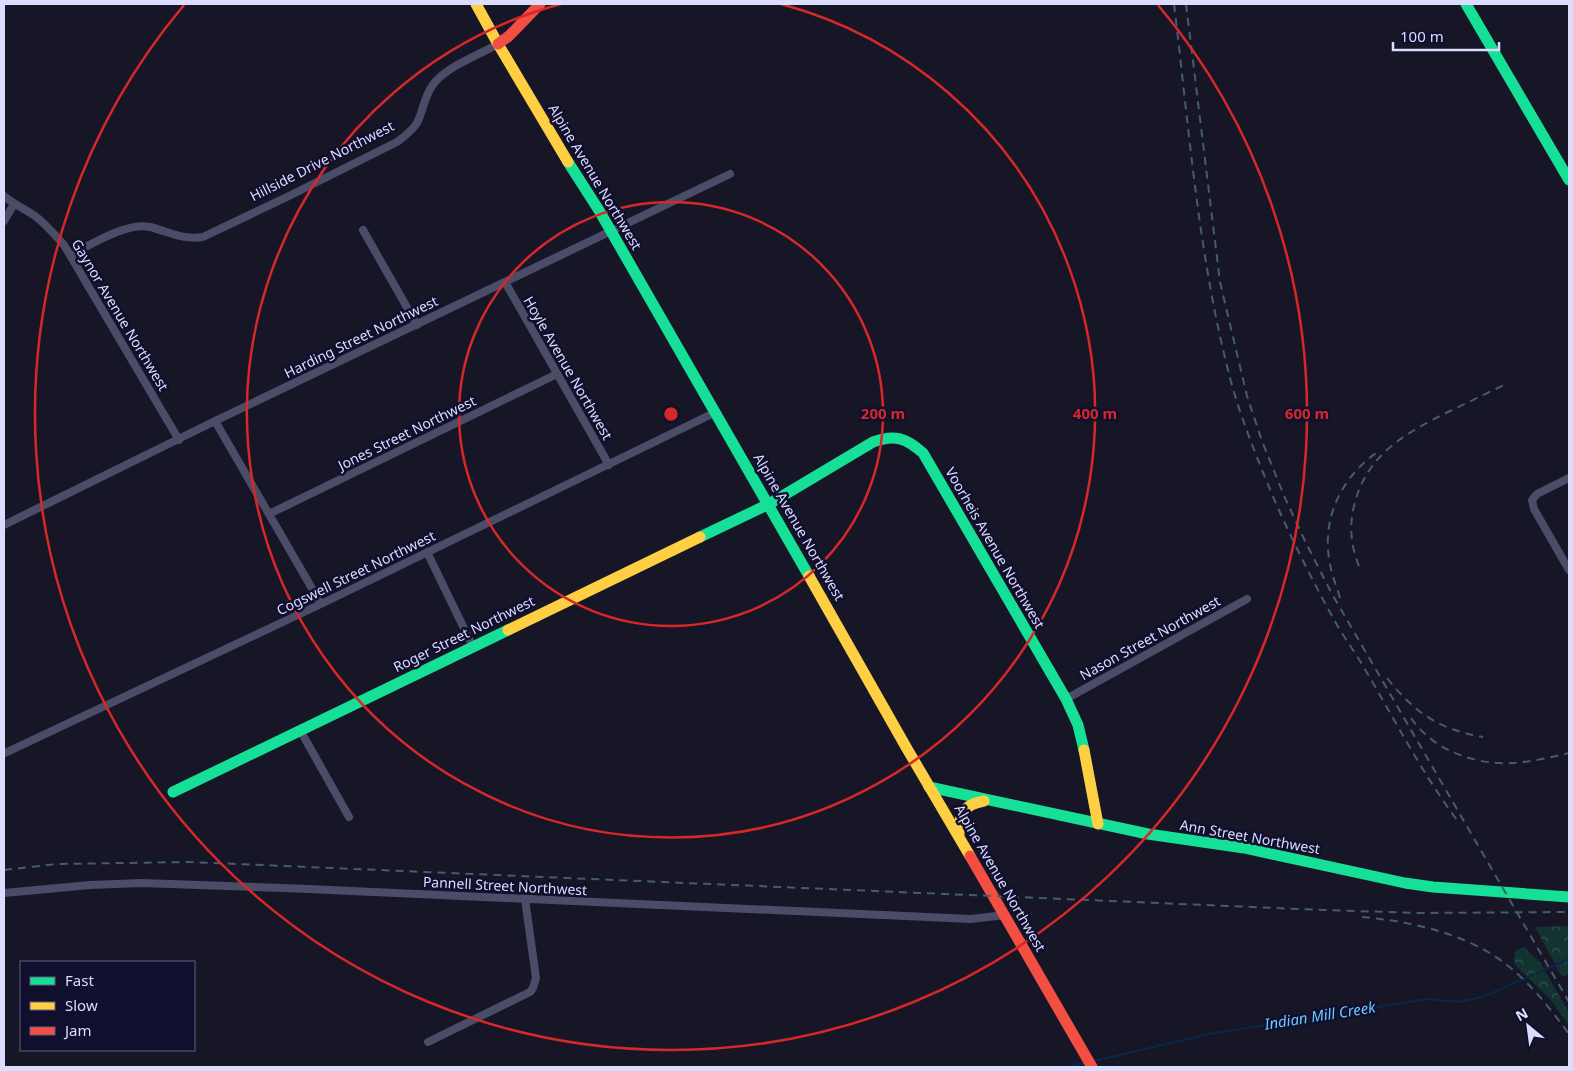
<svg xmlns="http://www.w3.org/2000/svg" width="1573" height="1071" font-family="'Noto Sans',sans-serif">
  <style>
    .forest { fill: url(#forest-crowns) }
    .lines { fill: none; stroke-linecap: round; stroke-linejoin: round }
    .stream { stroke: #08284b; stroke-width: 2 }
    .street { stroke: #4b4c68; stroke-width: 8 }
    .fast { stroke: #16e098; stroke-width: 11 }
    .slow { stroke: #ffcf43; stroke-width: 11 }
    .jam { stroke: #f24e42; stroke-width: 11 }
    .rail { stroke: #445d6e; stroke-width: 2; stroke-dasharray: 8 6; stroke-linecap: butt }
    .ring { fill: none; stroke: #d62828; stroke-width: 2.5 }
    .labels { text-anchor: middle; stroke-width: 5; stroke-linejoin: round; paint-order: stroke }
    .street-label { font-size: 14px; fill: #dcdcff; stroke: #110f2e }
    .water-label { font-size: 15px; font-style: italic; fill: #6acbff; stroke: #110f2e }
    .centre { fill: #d62828; stroke: #110f2e; stroke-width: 2.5 }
    .ring-label { font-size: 15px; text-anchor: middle; font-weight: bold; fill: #d62828; stroke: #110f2e; stroke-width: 5; stroke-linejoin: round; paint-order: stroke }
  </style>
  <defs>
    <pattern id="forest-crowns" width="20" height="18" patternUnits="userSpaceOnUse" patternTransform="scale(1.25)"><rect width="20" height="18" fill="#133331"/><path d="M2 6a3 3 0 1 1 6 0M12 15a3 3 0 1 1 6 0" fill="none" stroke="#355050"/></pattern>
  </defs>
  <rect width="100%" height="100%" fill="#171627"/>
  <path class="forest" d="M1569,926v48l-7,3 -27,-50z
    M1523,947l3,1 4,6 10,8 29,51v13l-19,-27 -33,-32 -4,-8 2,-3 -1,-4z"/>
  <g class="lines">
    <path class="stream" d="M1094,1061l115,-27 219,-35 30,3 25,-5 86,-38
      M1067,1067l17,-4"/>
    <path class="street" d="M4,196c9,8 21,13 31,20 11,8 20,19 29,29l115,195
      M4,221l10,-17
      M363,230l54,95
      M70,255c21,-10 56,-33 80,-28 20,5 31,13 53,10l86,-41 108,-54c8,-6 15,-11 20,-19 6,-12 7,-25 15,-37 13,-19 45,-30 66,-42
      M505,282l104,183
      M215,421l106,183
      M1569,478l-32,16 -5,6 2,9 35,61
      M269,514l288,-140
      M4,525l211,-104 515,-247
      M427,552l46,95
      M1066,699l181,-100
      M300,730l49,87
      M5,753l316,-149 395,-192
      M4,893l86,-8 52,-2 166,6 663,30 34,-4
      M428,1042l102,-50 3,-4 3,-10 -11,-79"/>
    <path class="fast" d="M1466,4l103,176
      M568,162l32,50 209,364
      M700,537l69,-33 104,-62c22,-8 33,-4 50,11l143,246 12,26 6,25
      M929,787l219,47 96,14 161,35 28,4 136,10
      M173,792l335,-162"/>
    <path class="slow" d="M476,4l22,40 70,118
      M809,576l97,171 64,109
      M508,630l192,-93
      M1084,750l14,74
      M959,836c0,-21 3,-31 25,-35"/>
    <path class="jam" d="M498,44l11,-8 31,-32
      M970,856l122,211"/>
    <path class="rail" d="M1174,4c15,124 24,249 55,370 11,43 28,84 45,125 19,43 40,85 63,126 8,14 18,27 26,41 31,52 58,106 94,154
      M1186,4l34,278 27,114 15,45 23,57 20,43 27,53 237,408
      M1359,566c-8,-19 -10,-40 -5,-60 12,-51 50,-72 94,-94 19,-9 39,-19 58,-28
      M1340,598c-3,-11 -8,-22 -10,-34 -9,-44 10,-85 46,-111
      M1387,678c28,35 51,51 96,59
      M1411,718c22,32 63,47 101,45 19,-1 39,-6 57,-10
      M4,870l53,-6 133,-2 1133,48 96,3 150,-1
      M1362,917c43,4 88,13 126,35 33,19 59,52 81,82"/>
  </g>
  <g class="ring">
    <circle cx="671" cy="414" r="212"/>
    <path d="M781 4A424 424 0 1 1 561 4"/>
    <path d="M1158 5A636 636 0 1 1 184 5"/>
  </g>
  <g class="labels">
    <g class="street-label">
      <text transform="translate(322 161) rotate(-27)" y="5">Hillside Drive Northwest</text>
      <text transform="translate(595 177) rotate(59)" y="5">Alpine Avenue Northwest</text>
      <text transform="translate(120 315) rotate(59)" y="5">Gaynor Avenue Northwest</text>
      <text transform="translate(361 337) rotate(-26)" y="5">Harding Street Northwest</text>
      <text transform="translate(568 368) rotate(60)" y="5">Hoyle Avenue Northwest</text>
      <text transform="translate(407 433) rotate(-26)" y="5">Jones Street Northwest</text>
      <text transform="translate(799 527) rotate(60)" y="5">Alpine Avenue Northwest</text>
      <text transform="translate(995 548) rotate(60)" y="5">Voorheis Avenue Northwest</text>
      <text transform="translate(356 573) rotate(-26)" y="5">Cogswell Street Northwest</text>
      <text transform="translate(464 634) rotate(-26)" y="5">Roger Street Northwest</text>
      <text transform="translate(1150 638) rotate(-29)" y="5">Nason Street Northwest</text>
      <text transform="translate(1250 837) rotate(10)" y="5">Ann Street Northwest</text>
      <text transform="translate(1000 878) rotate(60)" y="5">Alpine Avenue Northwest</text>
      <text transform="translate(505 886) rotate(3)" y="5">Pannell Street Northwest</text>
    </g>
    <g class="water-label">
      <text transform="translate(1320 1016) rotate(-9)" y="5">Indian Mill Creek</text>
    </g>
  </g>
  <circle cx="671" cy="414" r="8" class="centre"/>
  <g class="ring-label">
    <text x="883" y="419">200 m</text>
    <text x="1095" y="419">400 m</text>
    <text x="1307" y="419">600 m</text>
  </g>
  <rect width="1573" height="1071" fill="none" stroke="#dcdcff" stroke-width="10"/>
  <rect x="20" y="961" width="175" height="90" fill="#110f2e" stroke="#626182"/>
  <rect x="30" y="977" width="25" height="8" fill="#16e098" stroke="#626182"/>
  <text x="65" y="986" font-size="15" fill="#dcdcff">Fast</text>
  <rect x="30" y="1002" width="25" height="8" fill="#ffcf43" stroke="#626182"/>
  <text x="65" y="1011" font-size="15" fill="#dcdcff">Slow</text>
  <rect x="30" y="1027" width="25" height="8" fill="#f24e42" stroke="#626182"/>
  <text x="65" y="1036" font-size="15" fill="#dcdcff">Jam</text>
  <g transform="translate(1528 1026) rotate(331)" stroke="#110f2e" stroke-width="4" paint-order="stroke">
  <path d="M0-4L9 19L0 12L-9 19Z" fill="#dcdcff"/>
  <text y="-8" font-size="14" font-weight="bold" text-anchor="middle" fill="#dcdcff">N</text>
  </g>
  <path d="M1393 42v8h106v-8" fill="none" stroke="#dcdcff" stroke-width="2.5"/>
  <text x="1400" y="42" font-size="15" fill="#dcdcff" stroke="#110f2e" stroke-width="4" paint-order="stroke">100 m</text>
</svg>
